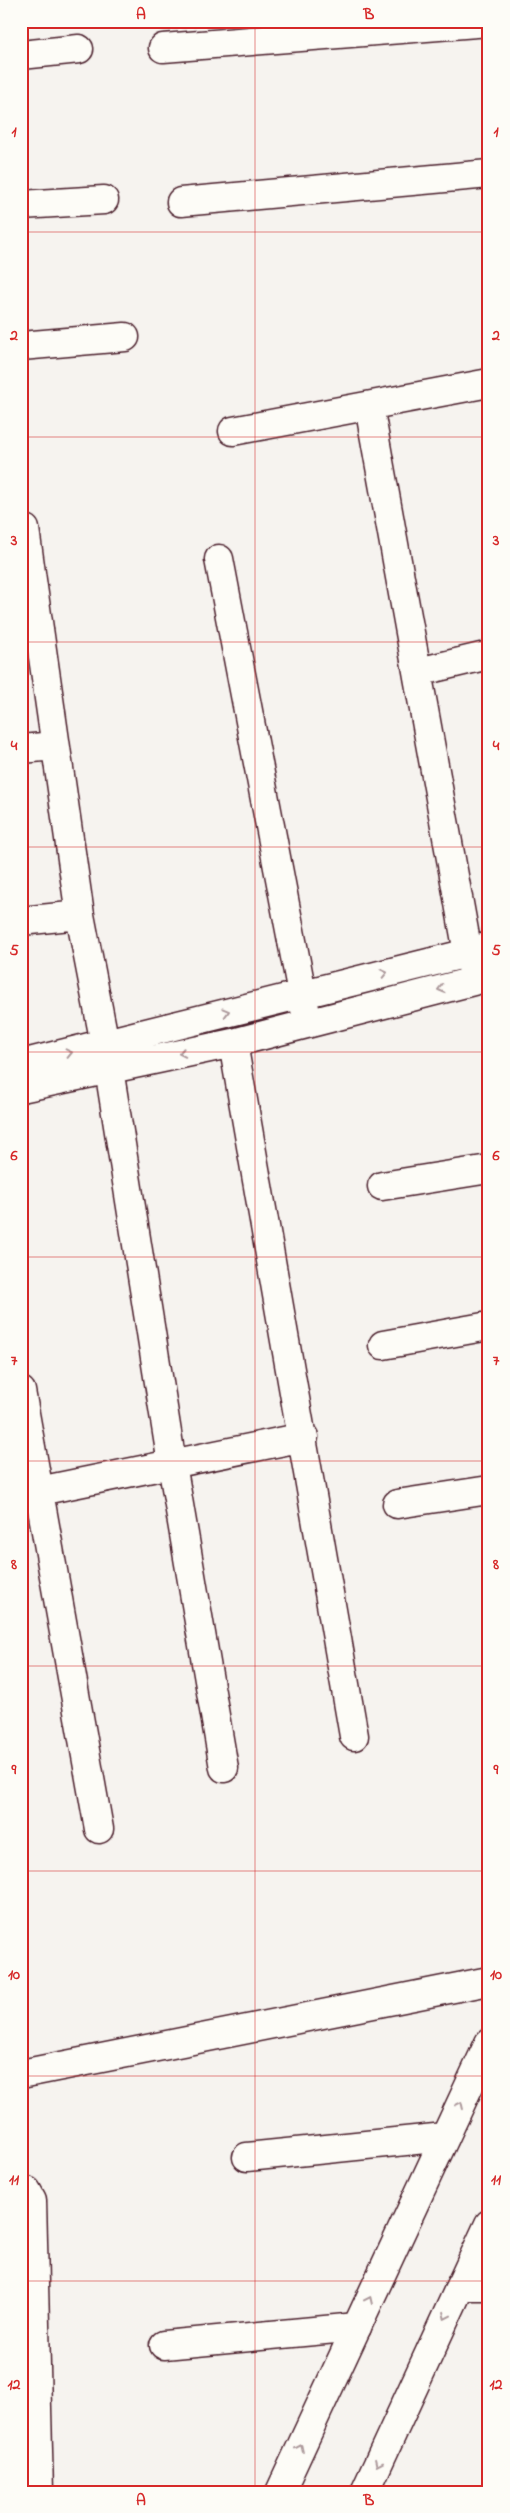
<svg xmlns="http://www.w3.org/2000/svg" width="510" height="2513" font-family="'Indie Flower',sans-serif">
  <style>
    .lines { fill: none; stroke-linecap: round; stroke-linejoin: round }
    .minor-casing { stroke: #4a1f2b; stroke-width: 31 }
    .major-casing { stroke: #4a1f2b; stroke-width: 31 }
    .minor { stroke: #fdfcf7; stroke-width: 28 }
    .major { stroke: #fdfcf7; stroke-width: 28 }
    .oneway { stroke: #ac999b }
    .grid { fill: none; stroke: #d62828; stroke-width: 1; stroke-opacity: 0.55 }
    .neatline { fill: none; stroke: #d62828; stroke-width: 2 }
    .grid-label { font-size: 16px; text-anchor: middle; font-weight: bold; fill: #d62828 }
  </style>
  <rect width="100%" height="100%" fill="#f6f3ef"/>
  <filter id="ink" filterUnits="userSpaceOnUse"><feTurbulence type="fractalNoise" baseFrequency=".02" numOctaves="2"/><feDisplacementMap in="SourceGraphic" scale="10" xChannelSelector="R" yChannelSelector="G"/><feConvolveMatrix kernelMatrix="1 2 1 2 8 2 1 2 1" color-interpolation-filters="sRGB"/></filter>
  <g filter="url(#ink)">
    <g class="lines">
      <g class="minor-casing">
        <path id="minor" d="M163,48l326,-26
          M21,55l58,-6
          M181,202l308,-28
          M21,205l83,-5
          M21,346l104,-9
          M369,406l99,547 8,27
          M233,431l256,-48
          M25,529l7,51
          M219,559l86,450
          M21,581l11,-1 48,335 25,129 67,420 52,304
          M418,672l71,-17
          M21,749l34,-3
          M21,921l59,-6
          M233,1043l121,693
          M21,1064l447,-111 21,-7
          M21,1088l212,-45 256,-66
          M382,1186l107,-17
          M383,1345l106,-19
          M21,1391l78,438
          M39,1491l265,-54
          M397,1504l92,-14
          M21,2074l468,-93
          M247,2157l198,-20
          M21,2189l6,2 5,9 7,292
          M460,2286h29
          M164,2345l193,-18"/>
      </g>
      <g class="major-casing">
        <path id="major" d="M280,2492l209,-449
          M365,2492l124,-268"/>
      </g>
      <use href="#minor" class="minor"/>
      <use href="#major" class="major"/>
    </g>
    <defs><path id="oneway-chevron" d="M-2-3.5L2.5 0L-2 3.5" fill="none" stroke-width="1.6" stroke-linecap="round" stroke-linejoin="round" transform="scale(1.25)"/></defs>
    <g class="oneway">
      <use href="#oneway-chevron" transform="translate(384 973) rotate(-13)"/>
      <use href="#oneway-chevron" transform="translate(441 989) rotate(166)"/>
      <use href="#oneway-chevron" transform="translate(226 1012) rotate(-15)"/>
      <use href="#oneway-chevron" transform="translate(69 1053) rotate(-13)"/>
      <use href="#oneway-chevron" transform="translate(182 1053) rotate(169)"/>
      <use href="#oneway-chevron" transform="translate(460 2105) rotate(-65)"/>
      <use href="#oneway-chevron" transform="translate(369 2300) rotate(-65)"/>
      <use href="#oneway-chevron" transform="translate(446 2316) rotate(115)"/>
      <use href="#oneway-chevron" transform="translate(300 2448) rotate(-65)"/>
      <use href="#oneway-chevron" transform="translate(378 2463) rotate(115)"/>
    </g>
  </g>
  <path class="grid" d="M255,21v2471M21,232h468M21,437h468M21,642h468M21,847h468M21,1052h468M21,1257h468M21,1461h468M21,1666h468M21,1871h468M21,2076h468M21,2281h468"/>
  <rect width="510" height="2513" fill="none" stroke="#fdfcf7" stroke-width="55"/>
  <rect x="28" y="28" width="454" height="2458" class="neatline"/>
  <g class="grid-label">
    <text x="141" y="19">A</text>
    <text x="369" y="19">B</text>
    <text x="14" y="136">1</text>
    <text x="496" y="136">1</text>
    <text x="14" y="340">2</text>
    <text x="496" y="340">2</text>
    <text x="14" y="545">3</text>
    <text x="496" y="545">3</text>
    <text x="14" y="750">4</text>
    <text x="496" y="750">4</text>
    <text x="14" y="955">5</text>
    <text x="496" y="955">5</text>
    <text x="14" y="1160">6</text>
    <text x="496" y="1160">6</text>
    <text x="14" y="1365">7</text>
    <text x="496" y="1365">7</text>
    <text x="14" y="1569">8</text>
    <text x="496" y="1569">8</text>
    <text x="14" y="1774">9</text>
    <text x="496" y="1774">9</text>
    <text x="14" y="1979">10</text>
    <text x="496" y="1979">10</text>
    <text x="14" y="2184">11</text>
    <text x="496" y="2184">11</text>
    <text x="14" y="2389">12</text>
    <text x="496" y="2389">12</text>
    <text x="141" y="2505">A</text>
    <text x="369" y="2505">B</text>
  </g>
</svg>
